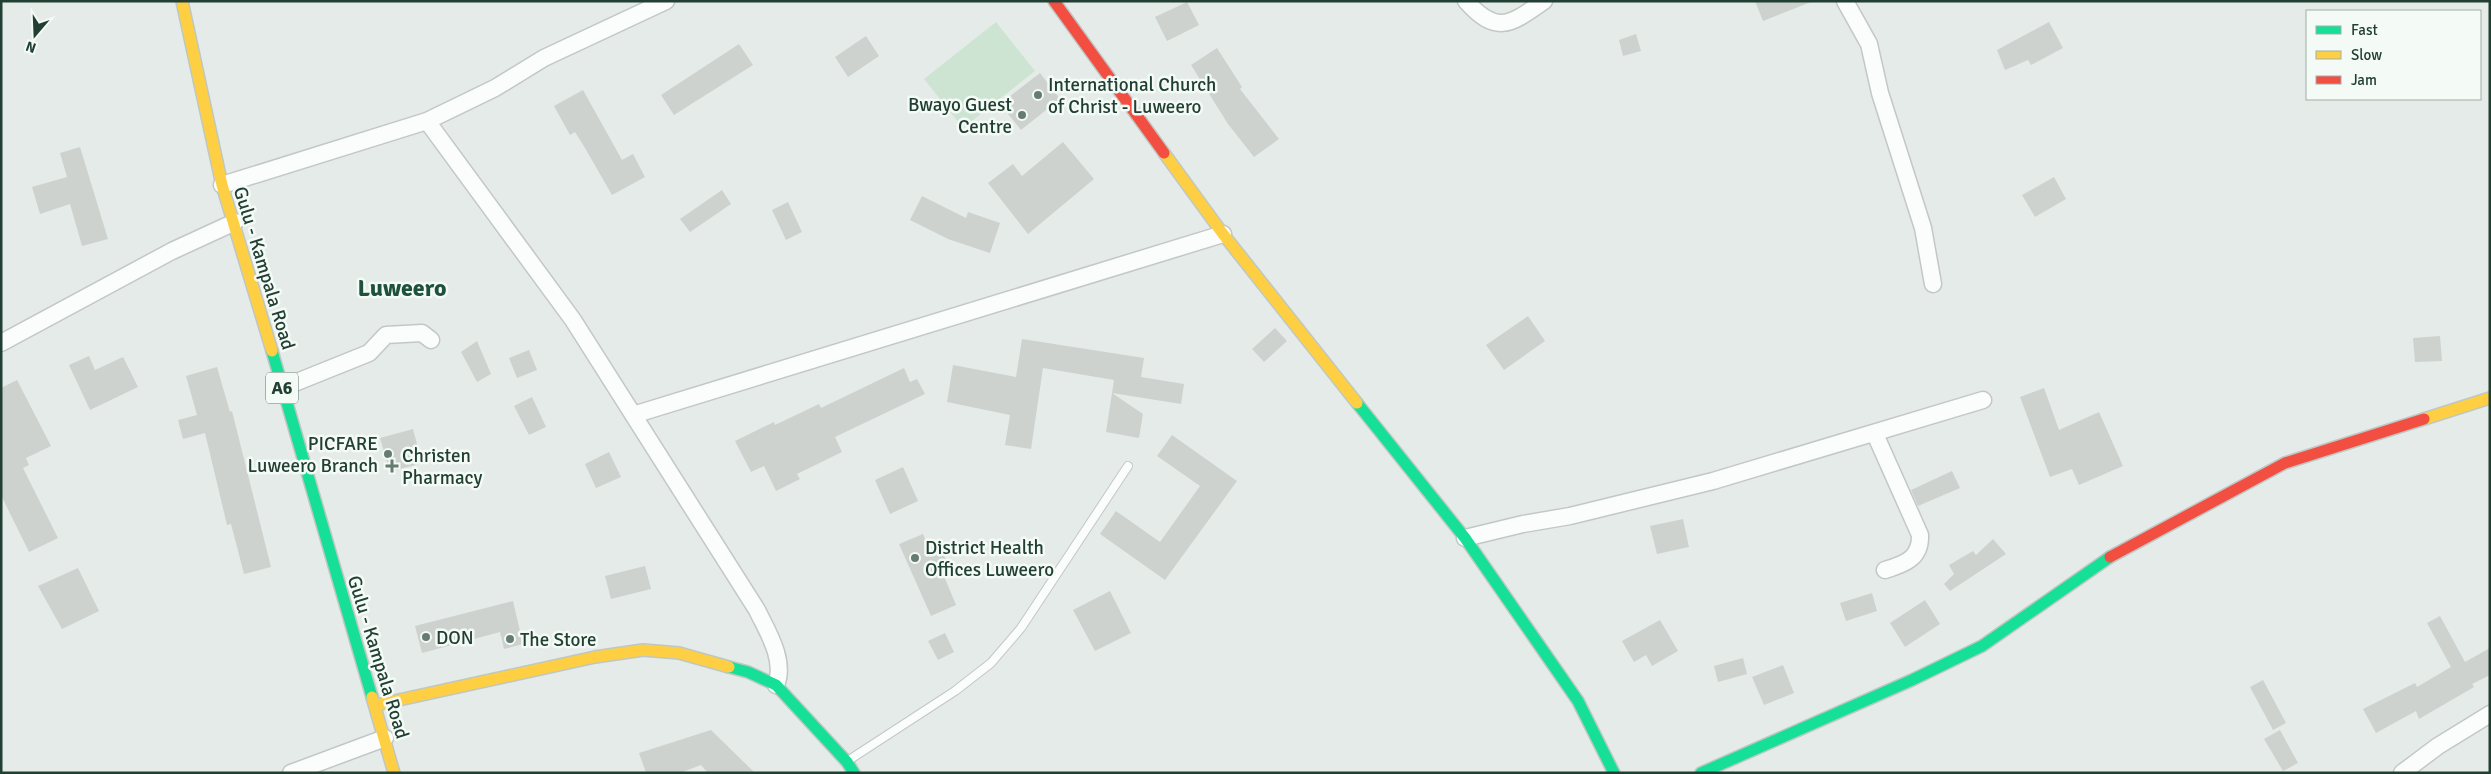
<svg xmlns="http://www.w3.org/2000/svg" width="2491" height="774" font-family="Signika,sans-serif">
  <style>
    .green { fill: #cee4d2 }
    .building { fill: #cdd2cf }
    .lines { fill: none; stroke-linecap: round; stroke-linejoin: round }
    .lane-casing { stroke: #c2c8c5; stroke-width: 10 }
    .street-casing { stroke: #c2c8c5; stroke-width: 19 }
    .fast-casing { stroke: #bfc7c3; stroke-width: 14 }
    .slow-casing { stroke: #bfc7c3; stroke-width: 14 }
    .jam-casing { stroke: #bfc7c3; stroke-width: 14 }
    .lane { stroke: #fbfcfc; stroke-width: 8 }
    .street { stroke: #fbfcfc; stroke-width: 16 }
    .fast { stroke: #16e098; stroke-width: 11 }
    .slow { stroke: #ffcf43; stroke-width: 11 }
    .jam { stroke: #f24e42; stroke-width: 11 }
    .poi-dot { fill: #667b72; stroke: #f4faf6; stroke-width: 2 }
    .labels { text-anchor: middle; stroke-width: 5; stroke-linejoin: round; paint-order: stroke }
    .shield { fill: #f4faf6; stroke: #61776e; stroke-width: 1 }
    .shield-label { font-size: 18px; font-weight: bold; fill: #223f33 }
    .poi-label { font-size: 19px; fill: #223f33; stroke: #f4faf6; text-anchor: start }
    .street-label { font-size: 19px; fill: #223f33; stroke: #f4faf6 }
    .district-label { font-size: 24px; font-weight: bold; fill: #1e523d; stroke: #f4faf6 }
  </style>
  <rect width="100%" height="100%" fill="#e5ebe8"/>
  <path class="green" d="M996,22l39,49 -72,57 -39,-49z"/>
  <path class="building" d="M1755,1h56v1l-48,19z
    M1187,2l12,23 -32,16 -12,-24z
    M2049,22l14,26 -32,17 -3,-5 -23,10 -8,-20z
    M1636,34l5,17 -18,5 -4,-16z
    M866,36l13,20 -31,21 -13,-20z
    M739,44l14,21 -79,50 -13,-20z
    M1217,48l25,39 -2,2 39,50 -25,18 -26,-33 -37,-59z
    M1040,73l20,26 -39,31 -21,-26z
    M583,90l39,70 11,-6 12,23 -33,18 -27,-47 -10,-16 -5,3 -16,-29z
    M1063,142l31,37 -66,55 -40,-51 25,-19 9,12z
    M80,147l28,92 -26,7 -12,-42 -30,10 -8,-27 35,-10 -7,-24z
    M2054,177l12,22 -31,18 -13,-22z
    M722,190l9,14 -41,28 -10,-13z
    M922,196l44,22 2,-6 32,11 -10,30 -42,-14 -38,-19z
    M788,202l14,30 -16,8 -14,-30z
    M1528,316l17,25 -41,29 -18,-25z
    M1275,328l12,13 -23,21 -12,-13z
    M2440,336l2,25 -27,1 -2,-24z
    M1022,339l122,19 -3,19 43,7 -3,20 -69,-11 31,21 -4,24 -33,-6 8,-52 -71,-12 -12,81 -26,-4 5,-30 -63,-13 6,-37 63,12z
    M477,341l14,33 -14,8 -16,-30z
    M529,350l8,20 -20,8 -8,-20z
    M89,356l6,14 28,-13 15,30 -48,23 -21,-45z
    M217,367l13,45 2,-1 39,156 -27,7 -13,-50 -4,1 -22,-92 -22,6 -5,-19 19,-5 -11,-39z
    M904,368l6,14 7,-3 8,15 -90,43 7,15 -45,22 3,5 -24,12 -12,-25 -13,6 -16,-31 39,-19 1,3 44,-21 2,4z
    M17,380l34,66 -25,12 3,7 -6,3 35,70 -29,14 -28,-57v-107z
    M2044,388l15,42 40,-18 24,54 -44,19 -7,-16 -22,8 -30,-80z
    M532,397l14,30 -17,8 -15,-29z
    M413,429l9,34 -32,9 -10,-34z
    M1172,435l65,46 -72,99 -65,-46 16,-23 44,31 40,-56 -43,-30z
    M609,452l12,25 -25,11 -11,-24z
    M903,467l15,34 -28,13 -15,-34z
    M1952,471l8,17 -42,18 -7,-16z
    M1683,519l6,28 -32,7 -7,-28z
    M923,534l6,14 9,-4 8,16 -7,4 17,41 -25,11 -32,-72z
    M1993,539l13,15 -56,37 -6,-7 10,-10 -5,-9 24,-14 3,4z
    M645,566l6,23 -40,10 -6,-23z
    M78,568l21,43 -37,18 -24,-43z
    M1110,591l21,42 -36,18 -22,-41z
    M1872,593l5,18 -31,10 -6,-18z
    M1925,600l15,24 -35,23 -15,-24z
    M513,601l10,43 -19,5 -4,-17 -78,21 -7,-27z
    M2440,616l25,46 25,-14v27l-18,9 2,3 -55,32 -3,-8 -40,22 -13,-24 52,-26 2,4 34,-20 -24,-44z
    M1660,620l18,31 -26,15 -6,-11 -12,7 -12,-21z
    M945,633l9,19 -16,8 -10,-19z
    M1743,658l4,16 -29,8 -4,-16z
    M1783,665l11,28 -30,12 -12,-28z
    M2263,680l23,43 -13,7 -23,-43z
    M711,730l44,43h-47l-7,-8 -21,8h-34l-7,-20z
    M2280,730l18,33 -15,8 -19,-32z"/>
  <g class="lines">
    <g class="lane-casing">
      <path id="lane" d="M849,760l106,-69 36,-28 30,-35 107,-162"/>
    </g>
    <g class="street-casing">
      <path id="street" d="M1466,1c31,35 45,23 78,0
        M1845,1l24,43 11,49 43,135 10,56
        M427,121l146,199 184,290c10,21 29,50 19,75
        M222,185l205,-64 68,-33 49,-30 122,-57
        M1,343l171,-92 63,-29
        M282,388l87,-35 17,-18 36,-2 9,7
        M633,415l590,-181
        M1875,434l45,101c1,23 -15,29 -35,35
        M1465,538l58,-14 47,-8 143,-35 270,-81
        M291,773l94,-35
        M2402,773l36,-27 52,-32"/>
    </g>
    <g class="fast-casing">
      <path id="fast" d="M272,351l100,346
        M1357,403l108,135 113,163 36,72
        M729,667l19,5 28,13 71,77 7,11
        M1701,773l211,-93 70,-34 128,-89"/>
    </g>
    <g class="slow-casing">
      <path id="slow" d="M182,1l40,184 50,166
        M1164,153l59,81 134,169
        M2424,419l66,-21
        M372,697l22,76
        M376,705l219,-48 48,-7 36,3 50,14"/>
    </g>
    <g class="jam-casing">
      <path id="jam" d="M1054,1l110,152
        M2110,557l175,-94 139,-44"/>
    </g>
    <use href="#lane" class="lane"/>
    <use href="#street" class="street"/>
    <use href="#fast" class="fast"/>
    <use href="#slow" class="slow"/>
    <use href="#jam" class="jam"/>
  </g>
  <g class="poi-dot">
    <circle cx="1038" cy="95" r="5"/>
    <circle cx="1022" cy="115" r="5"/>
    <circle cx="388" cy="454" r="5"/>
    <path d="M389.5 458.5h5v5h5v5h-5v5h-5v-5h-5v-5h5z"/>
    <circle cx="915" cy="558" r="5"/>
    <circle cx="426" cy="637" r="5"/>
    <circle cx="510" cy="639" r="5"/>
  </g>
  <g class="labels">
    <rect class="shield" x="266" y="372.5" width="32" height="31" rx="4"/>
    <g class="shield-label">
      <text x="282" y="394">A6</text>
    </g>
    <g class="poi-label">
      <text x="1048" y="91">International Church<tspan x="1048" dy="22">of Christ - Luweero</tspan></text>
      <text x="1012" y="111" text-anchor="end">Bwayo Guest<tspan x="1012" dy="22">Centre</tspan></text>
      <text x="378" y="450" text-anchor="end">PICFARE<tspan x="378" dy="22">Luweero Branch</tspan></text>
      <text x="402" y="462">Christen<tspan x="402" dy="22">Pharmacy</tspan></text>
      <text x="925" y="554">District Health<tspan x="925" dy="22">Offices Luweero</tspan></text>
      <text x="436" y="644">DON</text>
      <text x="520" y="646">The Store</text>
    </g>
    <g class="street-label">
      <text transform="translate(265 268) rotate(73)" y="7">Gulu - Kampala Road</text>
      <text transform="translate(379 657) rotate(73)" y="7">Gulu - Kampala Road</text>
    </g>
    <g class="district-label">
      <text x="402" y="296">Luweero</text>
    </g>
  </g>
  <rect width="2491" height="774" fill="none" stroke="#223f33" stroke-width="5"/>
  <rect x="2306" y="10" width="175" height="90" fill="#f4faf6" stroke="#a0afa8"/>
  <rect x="2316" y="26" width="25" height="8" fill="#16e098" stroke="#a0afa8"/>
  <text x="2351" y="35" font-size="15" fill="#223f33">Fast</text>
  <rect x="2316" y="51" width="25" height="8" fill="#ffcf43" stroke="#a0afa8"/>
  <text x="2351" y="60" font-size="15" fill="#223f33">Slow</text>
  <rect x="2316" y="76" width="25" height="8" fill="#f24e42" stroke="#a0afa8"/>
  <text x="2351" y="85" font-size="15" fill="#223f33">Jam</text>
  <g transform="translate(35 35) rotate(199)" stroke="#f4faf6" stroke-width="4" paint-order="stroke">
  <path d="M0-4L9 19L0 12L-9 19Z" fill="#223f33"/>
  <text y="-8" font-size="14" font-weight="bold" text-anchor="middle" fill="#223f33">N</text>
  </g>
</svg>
